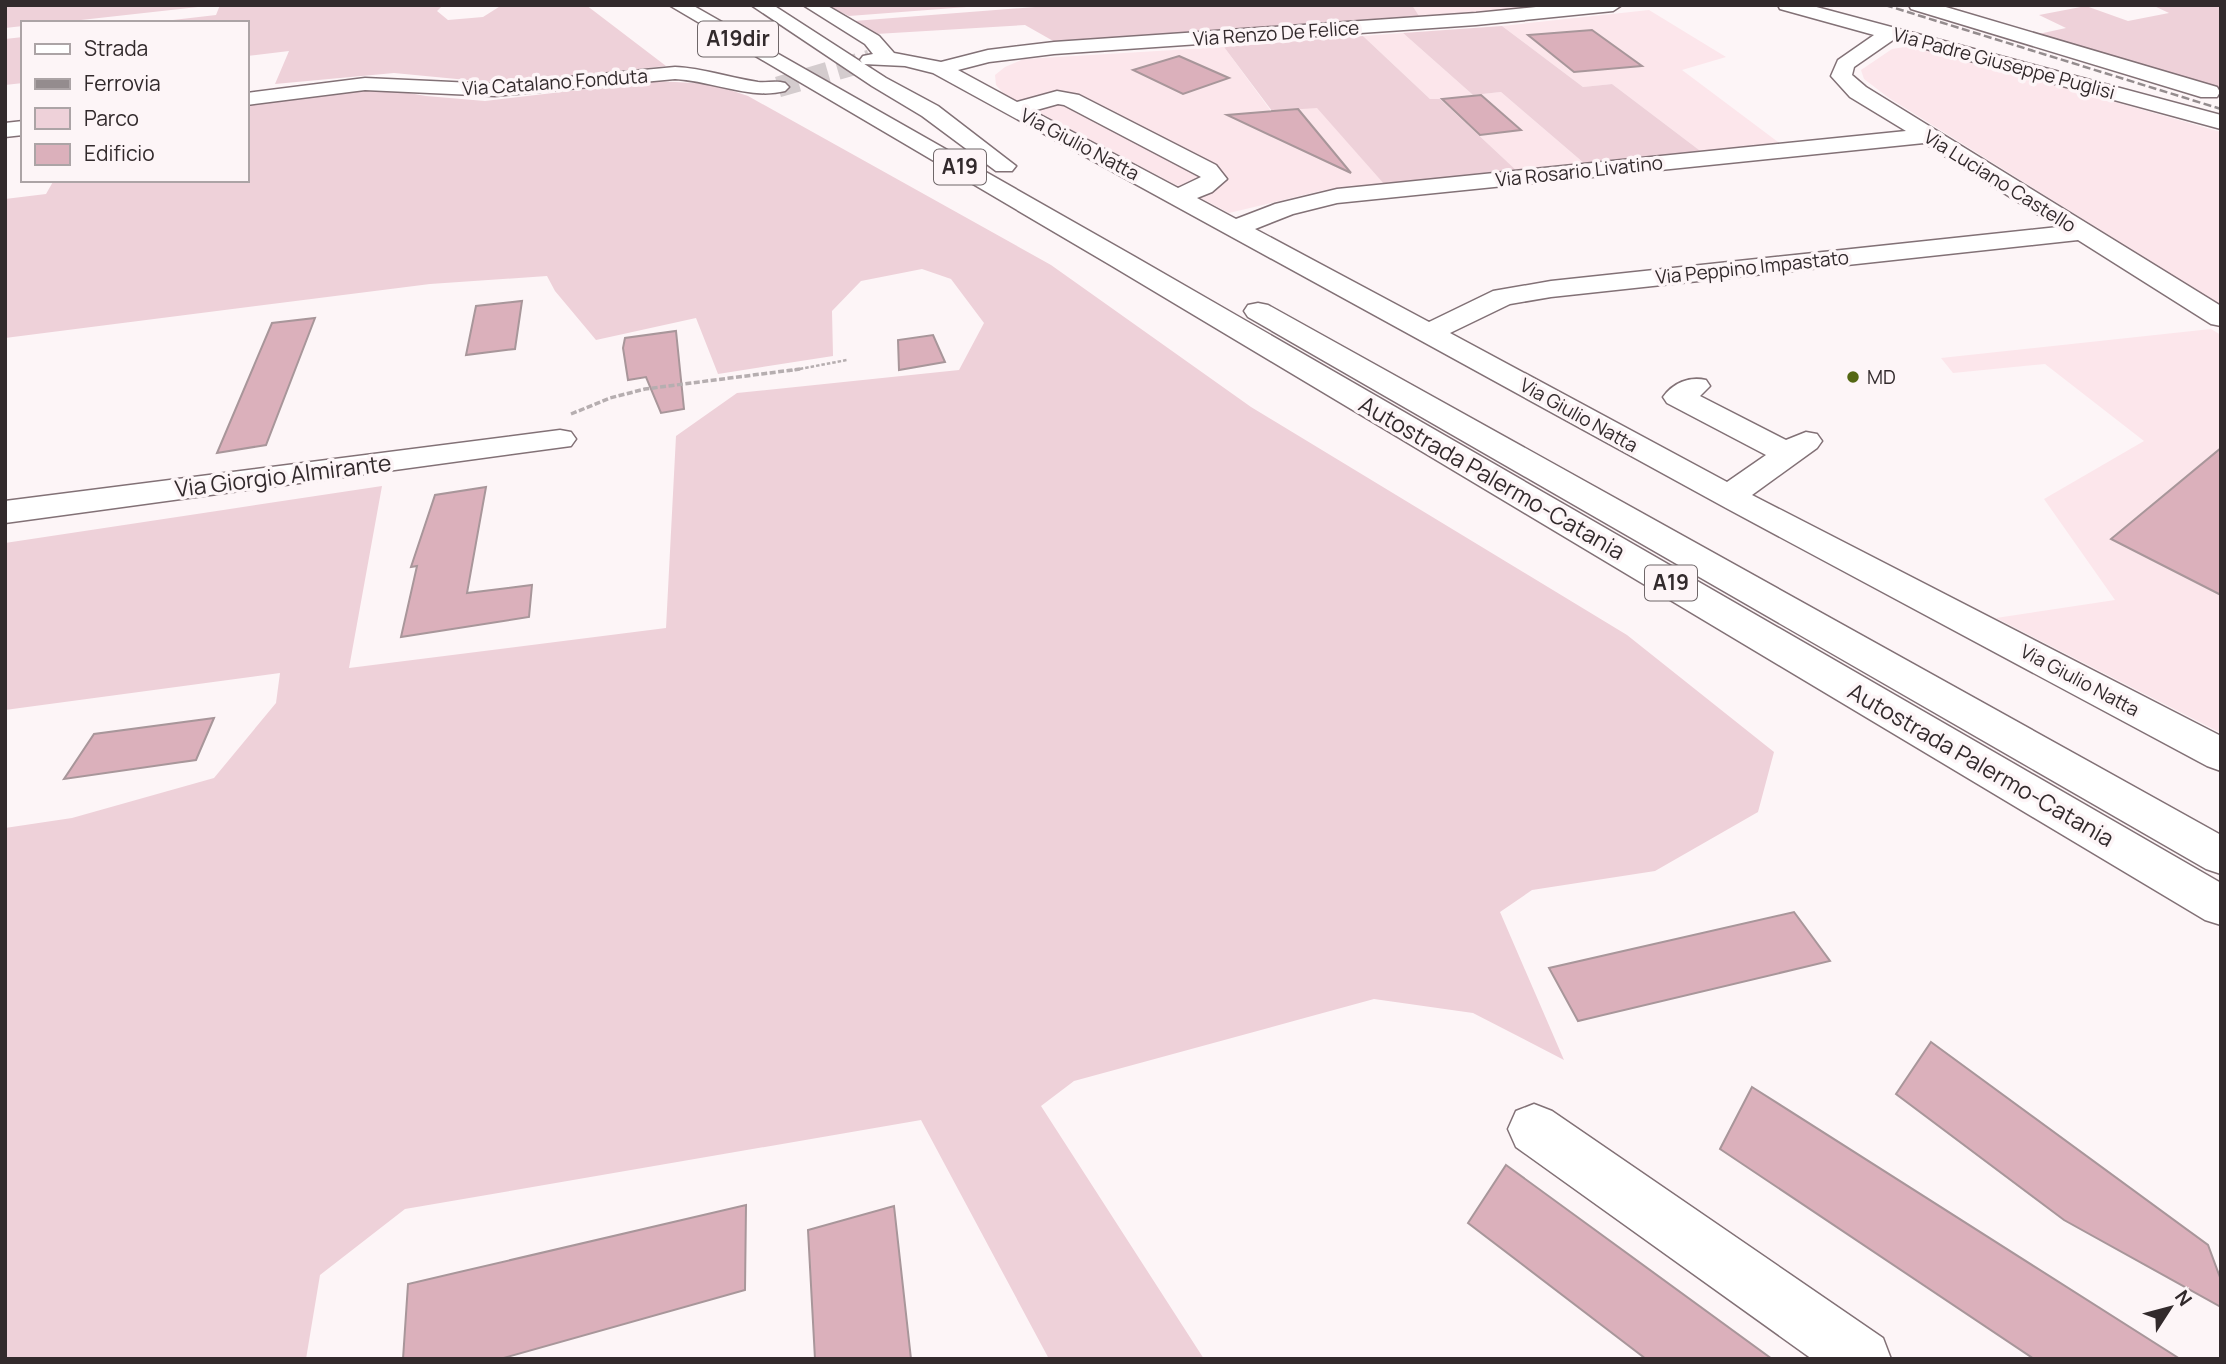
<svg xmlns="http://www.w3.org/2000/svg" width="2226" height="1364" font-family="Manrope,sans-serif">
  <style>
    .built { fill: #fce6eb }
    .green { fill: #eed1d9 }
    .building { fill: #dbb0bb; stroke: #a8969a; stroke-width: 2 }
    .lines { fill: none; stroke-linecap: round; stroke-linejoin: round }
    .minor-tunnel { stroke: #d4ccce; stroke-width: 21; stroke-dasharray: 21 10; stroke-linecap: butt }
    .minor-casing { stroke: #827176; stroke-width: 3 }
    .highway-casing { stroke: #827176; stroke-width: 3 }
    .path-far1 { stroke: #b6aeb0; stroke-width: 2.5; stroke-dasharray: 3.5 2; stroke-linecap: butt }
    .path { stroke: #b6aeb0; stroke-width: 3.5; stroke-dasharray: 6 2.5; stroke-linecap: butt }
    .minor { fill: #fff; fill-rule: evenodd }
    .highway { fill: #fff; fill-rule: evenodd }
    .rail { stroke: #948c8e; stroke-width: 2.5; stroke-dasharray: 8 3.5; stroke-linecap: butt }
    .poi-dot { fill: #546713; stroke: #fdf5f7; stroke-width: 2.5 }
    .labels { text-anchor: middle; stroke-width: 7; stroke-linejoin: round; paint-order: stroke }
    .far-street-label { font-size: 19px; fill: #322a2c; stroke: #fdf5f7 }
    .far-poi-label { font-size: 19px; fill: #322a2c; stroke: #fdf5f7; text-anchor: start }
    .shield { fill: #fdf5f7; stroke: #6f6769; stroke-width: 2 }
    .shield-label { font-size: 21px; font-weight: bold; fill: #322a2c }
    .street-label { font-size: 23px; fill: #322a2c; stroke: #fdf5f7 }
  </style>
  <rect width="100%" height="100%" fill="#fdf5f7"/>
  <path class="built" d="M1412,5h177l-157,12 -13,-1z
    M1649,10l77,47 -44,13 100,75 -79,8 -91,-69 -29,3 -81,-61z
    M1403,33l70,62 28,-3 84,72 -68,7 -77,-72h-10l-67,-63z
    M1224,47l47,64 46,-4 67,77 -59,6 -96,23 -224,-118 -9,-10 -1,-10 10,-8 19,-8z
    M1905,47h17l299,85v173l-332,-207 -25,-19 -3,-9 31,-21z
    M2211,329l10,6v398l-225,-115 119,-18 -71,-101 100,-58 -99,-77 -92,9 -12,-15z"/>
  <path class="green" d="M5,5h211l-162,18h-31v3l-18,2z
    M220,5h223l-6,6 11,9 35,-3 19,-12h84l80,61 -132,14 -46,2 -94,-9 -119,11 14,-33 -42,5v-33h-100l69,-8z
    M825,5h168l-144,11z
    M1061,5h351l7,11 -364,26 -30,-17 -149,9 -22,-13z
    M2152,5h69v85l-187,-55 32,-7 -27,-13 47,-9 42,15 41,-8z
    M1502,26l81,61 29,-3 91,69 -118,11 -84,-72 -28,3 -70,-62z
    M1363,36l67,63h10l77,72 -133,13 -67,-76 -45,3 -48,-64z
    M23,37v46l-18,2v-46z
    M656,81l56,3 36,12 303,169 200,142 376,228 147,117 -16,60 -103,59 -123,19 -32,22 64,148 -91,-47 -99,-14 -300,82 -33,25 163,253h-155l-128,-239 -516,89 -85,66 -14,84h-301v-531l67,-10 142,-40 62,-75 4,-30 -275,37v-167l377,-57 -33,182 317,-40 10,-192 61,-43 222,-23 25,-47 -33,-44 -29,-10 -61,12 -29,30 1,45 -115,18 -22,-56 -100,22 -41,-49 -8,-15 -117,8 -425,54v-139l41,-5 8,-14h193v-76l96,-12 43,-3 40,7 59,5z"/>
  <path class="building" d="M1592,30l50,36 -68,6 -46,-37z
    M1179,56l50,22 -46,16 -50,-24z
    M1481,95l40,35 -41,5 -38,-36z
    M1298,109l53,64 -124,-58z
    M522,301l-7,48 -49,6 10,-49z
    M315,318l-49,127 -49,8 55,-130z
    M676,331l8,78 -23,4 -15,-36 -18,3 -5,-32 2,-10z
    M933,335l12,27 -46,8 -1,-30z
    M2221,448v147l-110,-56z
    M486,487l-19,106 65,-8 -3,32 -128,20 16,-71 -6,1 24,-72z
    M214,718l-18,42 -132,19 30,-45z
    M1794,912l36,49 -252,60 -29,-53z
    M1931,1042l277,203 13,35v27l-157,-87 -168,-126z
    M1752,1087l428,272h-146l-314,-210z
    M1506,1165l266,194h-126l-178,-136z
    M746,1205l-1,85 -245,69h-97l5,-75z
    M894,1206l17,153h-96l-7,-129z"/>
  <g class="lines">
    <path class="minor-tunnel" d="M778,87l92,-27"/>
    <g class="minor-casing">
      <path id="minor" d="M803,5h23l53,31 15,17 47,9 47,-12 66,-8 422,-29 79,-8h67l-9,6 -137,14 -422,29 -65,8 -31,8 59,32 40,-11 22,4 137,70 11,14 -15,13 -15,6 39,21 39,-15 62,-15 569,-58 -56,-34 -19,-21 7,-16 36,-25 -94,-26 -2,-4h31l412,110v14l-328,-89 -39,27 -2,8 14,12 355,219v20l-10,-2 -133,-84 -527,57 -41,7 -60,29 277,149 39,-27 -99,-52 -4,-6c10,-14 26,-21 43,-17l4,6 -10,10 86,44 20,-8 11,2 5,7 -5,7 -65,47 469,241v35l-14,-5 -481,-258 -793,-435 -28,-7 -42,-2 -3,-4 3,-4 10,-2 -8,-10zM1058,104l6,1 137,72 -23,11 -145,-77zM1924,143l134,84 -507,54 -58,10 -64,31 -174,-93 38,-15 44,-11z
        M1909,5h30l278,82 3,5 -3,5h-16l-290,-88z
        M675,67c29,1 54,11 83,15 9,1 18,-2 27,1l4,4 -4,4c-34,9 -72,-10 -110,-12l-180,17 -130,-6 -118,15v-12l118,-15 130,6z
        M23,121v14l-18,2v-14z
        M560,430l11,2 5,7 -5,7 -566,77v-22z
        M1534,1104l18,7 331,227 8,21h-79l-296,-212 -8,-18 8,-18z"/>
    </g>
    <g class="highway-casing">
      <path id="highway" d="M669,5h23l438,249 1091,629v42l-16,-5 -1093,-654z
        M751,5h22l113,73 52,28 78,60 -4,5h-16l-74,-55 -50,-30z
        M1258,303l10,2 953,530v39l-15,-5 -958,-552 -4,-6 4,-6z"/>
    </g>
    <path class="path-far1" d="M789,371l58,-11"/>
    <path class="path" d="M571,414l39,-16 35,-9 155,-20"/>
    <use href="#minor" class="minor"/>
    <use href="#highway" class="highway"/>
    <path class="rail" d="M1885,5l336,104"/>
  </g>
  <circle class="poi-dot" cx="1853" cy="377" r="7"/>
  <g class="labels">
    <g class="far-street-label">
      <text transform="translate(1276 33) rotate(-4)" y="7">Via Renzo De Felice</text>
      <text transform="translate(2004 63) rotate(15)" y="7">Via Padre Giuseppe Puglisi</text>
      <text transform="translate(555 82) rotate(-4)" y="7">Via Catalano Fonduta</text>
      <text transform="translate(1080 144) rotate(28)" y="7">Via Giulio Natta</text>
      <text transform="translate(1579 171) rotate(-6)" y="7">Via Rosario Livatino</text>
      <text transform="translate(2000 181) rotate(32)" y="7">Via Luciano Castello</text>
      <text transform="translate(1752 267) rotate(-6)" y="7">Via Peppino Impastato</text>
      <text transform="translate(1579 415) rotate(29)" y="7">Via Giulio Natta</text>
      <text transform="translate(2080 680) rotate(28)" y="7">Via Giulio Natta</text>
    </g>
    <g class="far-poi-label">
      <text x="1867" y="384">MD</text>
    </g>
    <g class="shield">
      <rect x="698" y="21.5" width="80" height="35" rx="5"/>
      <rect x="934" y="149.5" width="52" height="35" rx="5"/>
      <rect x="1645" y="565.5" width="52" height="35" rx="5"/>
    </g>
    <g class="shield-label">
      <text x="738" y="46">A19dir</text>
      <text x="960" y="174">A19</text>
      <text x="1671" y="590">A19</text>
    </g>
    <g class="street-label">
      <text transform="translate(283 476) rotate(-7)" y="8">Via Giorgio Almirante</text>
      <text transform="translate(1492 478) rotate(30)" y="8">Autostrada Palermo-Catania</text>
      <text transform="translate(1981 765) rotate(30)" y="8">Autostrada Palermo-Catania</text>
    </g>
  </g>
  <rect width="2226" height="1364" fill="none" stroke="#322a2c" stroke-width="14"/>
  <rect x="21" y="21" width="228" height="161" fill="#fdf5f7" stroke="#aca4a6" stroke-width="2"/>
  <rect x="35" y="44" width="35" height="10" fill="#ffffff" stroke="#aca4a6" stroke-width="2"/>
  <text x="84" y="56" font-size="21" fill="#322a2c">Strada</text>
  <rect x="35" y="79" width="35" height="10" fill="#948c8e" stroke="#aca4a6" stroke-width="2"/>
  <text x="84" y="91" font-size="21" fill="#322a2c">Ferrovia</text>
  <rect x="35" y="108" width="35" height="21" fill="#eed1d9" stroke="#aca4a6" stroke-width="2"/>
  <text x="84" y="126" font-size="21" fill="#322a2c">Parco</text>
  <rect x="35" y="144" width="35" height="21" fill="#dbb0bb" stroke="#aca4a6" stroke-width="2"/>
  <text x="84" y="161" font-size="21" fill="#322a2c">Edificio</text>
  <g transform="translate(2170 1308) rotate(54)" stroke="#fdf5f7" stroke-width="5" paint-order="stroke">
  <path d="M0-5L12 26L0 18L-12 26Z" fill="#322a2c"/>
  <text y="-10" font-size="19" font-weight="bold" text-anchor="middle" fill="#322a2c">N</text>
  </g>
</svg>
